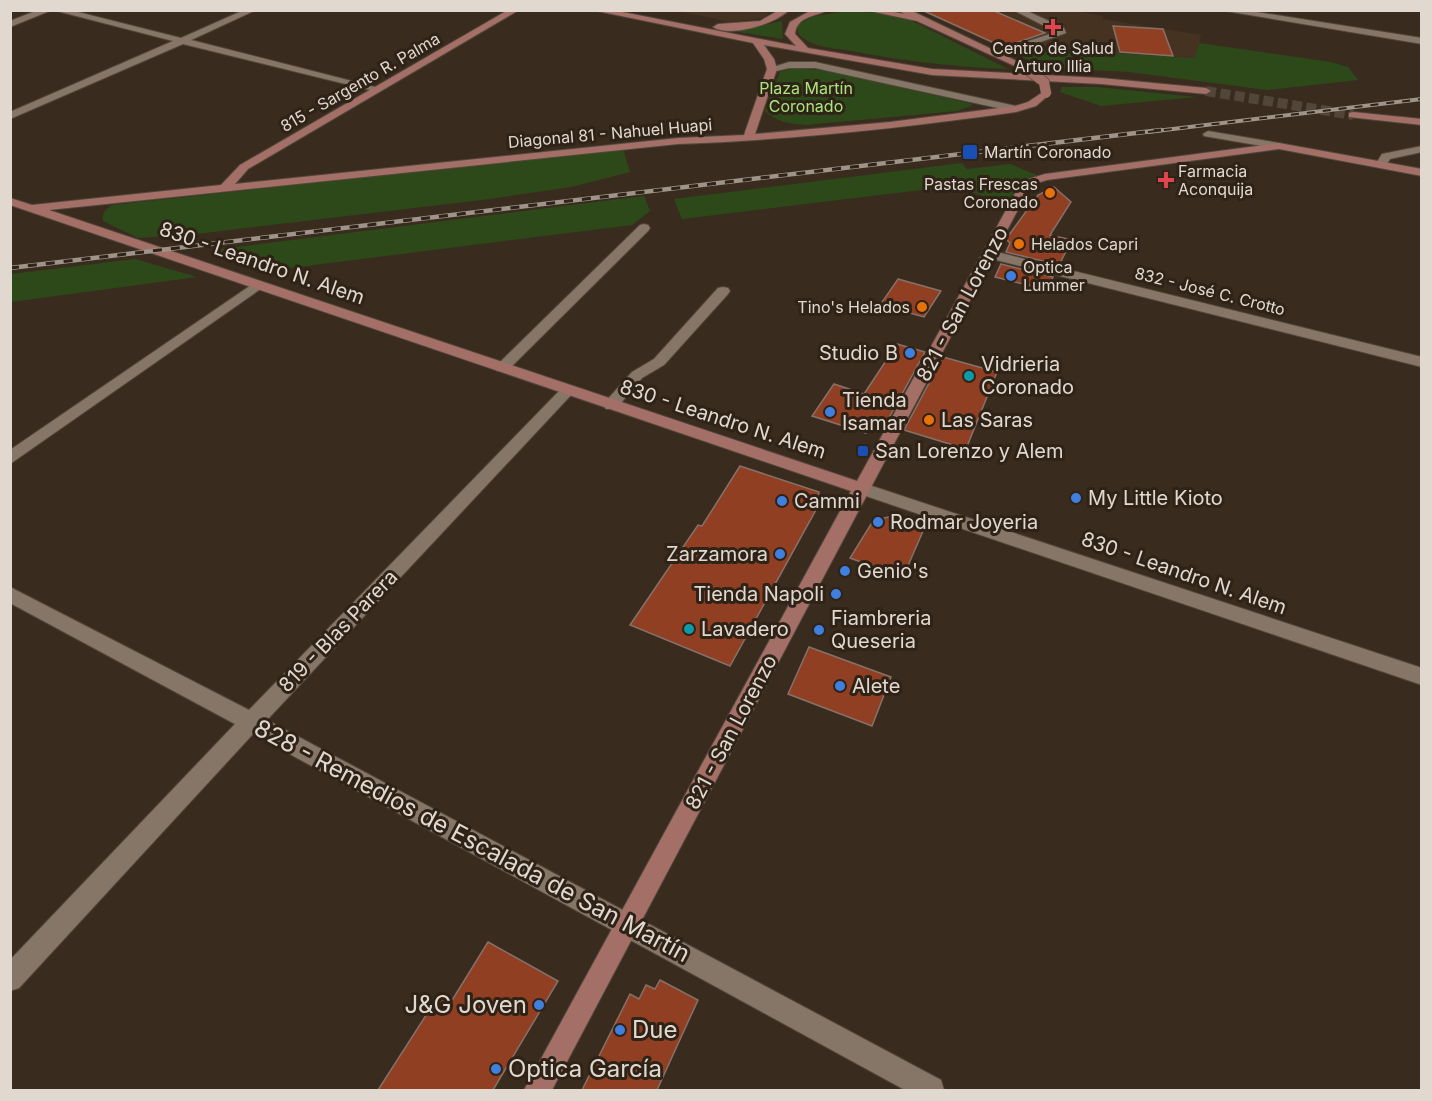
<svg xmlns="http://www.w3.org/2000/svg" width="1432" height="1101" font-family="Inter,sans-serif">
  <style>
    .built { fill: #453221 }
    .green { fill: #2e4919 }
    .building { fill: #913f23; stroke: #86716a; stroke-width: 1.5 }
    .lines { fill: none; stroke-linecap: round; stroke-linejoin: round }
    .secondary-tunnel { stroke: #52463a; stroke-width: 10; stroke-dasharray: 10 4.5; stroke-linecap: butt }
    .lane-casing { stroke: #52473c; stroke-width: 2 }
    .street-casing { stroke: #52473c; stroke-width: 2 }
    .secondary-casing { stroke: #52473c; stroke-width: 2 }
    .lane { fill: #867668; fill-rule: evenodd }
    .street { fill: #867668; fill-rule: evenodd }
    .secondary { fill: #a36f66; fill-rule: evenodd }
    .rail-far1-casing { stroke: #9f948a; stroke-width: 4 }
    .rail-casing { stroke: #9f948a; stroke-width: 4.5 }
    .rail-far1 { stroke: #2f2216; stroke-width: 2; stroke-dasharray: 8; stroke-linecap: butt }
    .rail { stroke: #2f2216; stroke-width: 3; stroke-dasharray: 9; stroke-linecap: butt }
    .secondary-bridge-casing { stroke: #52473c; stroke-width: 11; stroke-linecap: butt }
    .secondary-bridge { stroke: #a36f66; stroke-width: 10 }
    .health-dot { fill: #e0444e; stroke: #2f2216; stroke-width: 2 }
    .transit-dot { fill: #1a4fb4; stroke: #2f2216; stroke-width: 2 }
    .food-dot { fill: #e8710a; stroke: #2f2216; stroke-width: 2 }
    .shop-dot { fill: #3f7fe0; stroke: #2f2216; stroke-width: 2 }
    .culture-dot { fill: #0f9aa8; stroke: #2f2216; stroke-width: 2 }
    .labels { text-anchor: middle; stroke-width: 6; stroke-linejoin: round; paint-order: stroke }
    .far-poi-label { font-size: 16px; fill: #e1d8d0; stroke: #2f2216; text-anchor: start }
    .far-street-label { font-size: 16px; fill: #e1d8d0; stroke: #2f2216 }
    .far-park-label { font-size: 16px; fill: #a8e57c; stroke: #2f2216 }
    .street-label { font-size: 20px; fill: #e1d8d0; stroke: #2f2216 }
    .poi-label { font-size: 20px; fill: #e1d8d0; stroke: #2f2216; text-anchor: start }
    .near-street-label { font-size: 24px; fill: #e1d8d0; stroke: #2f2216 }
    .near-poi-label { font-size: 24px; fill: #e1d8d0; stroke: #2f2216; text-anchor: start }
  </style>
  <rect width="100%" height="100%" fill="#392c1f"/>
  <path class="built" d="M679,11h90l-4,7 -36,4z
    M920,11h162l-1,1 22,4 -1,3 99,16 -5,23 -164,-10 -20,5z"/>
  <path class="green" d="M845,11l33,2 30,6 100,50c-53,-2 -105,-8 -157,-18 -15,-3 -37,-3 -49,-14 -5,-3 -4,-7 -4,-12l13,-8z
    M782,21l1,18 -61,-10 32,-2z
    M1199,43l132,19 17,5 10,13 -91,10 -138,-18 -81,-4 -36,-15 20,-5 163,10z
    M792,68l37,3 143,33 -1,2 -14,5 -151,14c-16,-1 -29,-3 -41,-14l15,-39z
    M1062,87h35l99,10 -95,9 -41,-14z
    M623,149l7,23 -59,15 -81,12 -294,35 -58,4 -35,-17c-1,-9 2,-11 9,-16z
    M962,163l5,6 43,-5 29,12 -18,3 -13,26 -54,-19 -272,33 -8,-20z
    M644,196l6,15 -18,14 -366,46 -53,-21z
    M135,259l62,18 -186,25v-28z"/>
  <path class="building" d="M922,10h70l53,23 -42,14z
    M1113,26l50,3 10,27 -53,-4z
    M1054,187l17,15 -21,33 22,5 -13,25 -53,-13 4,-9 -4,-4 32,-44z
    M1001,264l52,13 -6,13 -52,-13z
    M898,279l43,12 -17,26 -44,-12z
    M897,344l28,8 -40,73 -12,-4 -7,12 -54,-17 22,-32 30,10z
    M943,357l54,15 -31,77 -62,-19z
    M740,466l79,26 -2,16 -87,158 -100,-41 68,-100 4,1z
    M892,516l32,13 -21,48 -53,-19 23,-37z
    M809,647l82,30 -19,49 -84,-32z
    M488,942l70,39 -65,109h-115l61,-95 12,7z
    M660,980l38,20 -41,90h-75l48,-96 9,5 7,-14 9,4z"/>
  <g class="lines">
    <path class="secondary-tunnel" d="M1206,91l147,24"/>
    <g class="lane-casing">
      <path id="lane" d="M1013,10h12l39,18 2,5 -65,23h-6v-4l61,-20z
        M789,62h26l201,44 5,3 -5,3 -201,-44h-26l-17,4 -5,-3z
        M723,287l5,1 2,3 -2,3 -64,71 -22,13 -26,31h-10l-3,-4 3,-4 26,-29 22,-13 64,-71z"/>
    </g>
    <g class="street-casing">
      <path id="street" d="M38,10h14l-42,17v-6z
        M53,10h17l111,28 63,-28h12l-65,30 192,49 -5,3 -195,-48 -173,75v-7l163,-71z
        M1220,10h24l178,28v6z
        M1208,131l71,12 6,3 -6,3 -75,-13 -1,-2z
        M1422,146v6l-32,7 -5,8 -4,1 -6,-3 7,-11z
        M644,224l4,1 2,3 -2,3 -141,140h-10l-2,-3 2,-3 143,-140z
        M989,250l433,107v10l-438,-110 -1,-3z
        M257,281l5,1 2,3 -2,3 -252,176v-14z
        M568,385l8,5 -3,3 -306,327 674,360 3,10h-39l-652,-356 -234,254 -9,3v-31l225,-236 -225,-121v-16l239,123 314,-323z
        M863,483l559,185v17l-565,-192 -2,-4 2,-4z"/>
    </g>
    <g class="secondary-casing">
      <path id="secondary" d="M508,10h11l-271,159 -13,15 443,-46 66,-3 23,-66 -3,-10 -11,-16 -161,-33h20l184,36 -11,-12 5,-12 20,-11 18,-1c-13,7 -31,6 -33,24l13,14 124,21 169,9 105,10 5,3 -5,3 -105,-10 -169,-9 -168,-30 10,14 3,10 -22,65 135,-12 125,-16 13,-4 18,-12 5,3 -15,13 -20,6c-113,16 -225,28 -338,32l-629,66 808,271 165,-300 23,-7 234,-31 143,26v7l-143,-27 -232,31 -16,5 -479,905h-28l327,-599 -841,-286v-7l22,7 189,-20 19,-20z
        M779,10h10c-13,14 -60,28 -76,17l5,-3 42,-3z
        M865,10h20l19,4 -6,-4h12l119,57 -8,2 -104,-48z
        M1353,112l69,7v6l-73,-8v-4z"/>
    </g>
    <use href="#lane" class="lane"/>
    <use href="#street" class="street"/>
    <use href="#secondary" class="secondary"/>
    <g class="rail-far1-casing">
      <path id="rail-far1" d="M1148,132l274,-33"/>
    </g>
    <g class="rail-casing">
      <path id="rail" d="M10,268l1151,-138"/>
    </g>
    <use href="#rail-far1" class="rail-far1"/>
    <use href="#rail" class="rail"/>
    <g class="secondary-bridge-casing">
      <path id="secondary-bridge" d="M1024,67l20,15 2,11"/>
    </g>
    <use href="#secondary-bridge" class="secondary-bridge"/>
  </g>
  <g class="health-dot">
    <path d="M1050 18h6v6h6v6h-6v6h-6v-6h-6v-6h6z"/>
    <path d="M1163 171h6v6h6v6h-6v6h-6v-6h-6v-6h6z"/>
  </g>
  <g class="transit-dot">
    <rect x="962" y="144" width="16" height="16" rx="3"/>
    <rect x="857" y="445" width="12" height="12" rx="3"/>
  </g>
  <g class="food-dot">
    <circle cx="1050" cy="193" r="6"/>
    <circle cx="1019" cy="244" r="6"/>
    <circle cx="922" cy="307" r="6"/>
    <circle cx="929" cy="420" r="6"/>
  </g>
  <g class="shop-dot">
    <circle cx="1011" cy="276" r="6"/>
    <circle cx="910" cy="353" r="6"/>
    <circle cx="830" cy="412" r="6"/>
    <circle cx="1076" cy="498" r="6"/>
    <circle cx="782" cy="501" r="6"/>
    <circle cx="878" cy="522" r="6"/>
    <circle cx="780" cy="554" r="6"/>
    <circle cx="845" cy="571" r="6"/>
    <circle cx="836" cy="594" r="6"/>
    <circle cx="819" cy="630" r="6"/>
    <circle cx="840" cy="686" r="6"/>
    <circle cx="539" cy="1005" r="6"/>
    <circle cx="620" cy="1030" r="6"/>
    <circle cx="496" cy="1069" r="6"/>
  </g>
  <g class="culture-dot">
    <circle cx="969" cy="376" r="6"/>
    <circle cx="689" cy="629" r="6"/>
  </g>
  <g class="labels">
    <g class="far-poi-label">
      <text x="1053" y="54" text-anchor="middle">Centro de Salud<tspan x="1053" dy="18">Arturo Illia</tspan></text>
      <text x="984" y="158">Martín Coronado</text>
      <text x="1178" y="177">Farmacia<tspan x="1178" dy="18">Aconquija</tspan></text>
      <text x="1038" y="190" text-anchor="end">Pastas Frescas<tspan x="1038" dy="18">Coronado</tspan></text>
      <text x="1031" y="250">Helados Capri</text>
      <text x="1023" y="273">Optica<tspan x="1023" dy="18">Lummer</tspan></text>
      <text x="910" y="313" text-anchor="end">Tino's Helados</text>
    </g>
    <g class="far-street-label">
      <text transform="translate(360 82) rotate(-30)" y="6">815 - Sargento R. Palma</text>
      <text transform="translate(610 133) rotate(-5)" y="6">Diagonal 81 - Nahuel Huapi</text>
      <text transform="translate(1210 291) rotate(14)" y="6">832 - José C. Crotto</text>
    </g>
    <g class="far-park-label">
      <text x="806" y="94">Plaza Martín<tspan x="806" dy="18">Coronado</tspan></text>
    </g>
    <g class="street-label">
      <text transform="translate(262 263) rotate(19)" y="7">830 - Leandro N. Alem</text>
      <text transform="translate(962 304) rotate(-62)" y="7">821 - San Lorenzo</text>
      <text transform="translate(723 419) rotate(18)" y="7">830 - Leandro N. Alem</text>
      <text transform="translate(1184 573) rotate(19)" y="7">830 - Leandro N. Alem</text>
      <text transform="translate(338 631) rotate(-46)" y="7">819 - Blas Parera</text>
      <text transform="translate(731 732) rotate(-62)" y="7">821 - San Lorenzo</text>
    </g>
    <g class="poi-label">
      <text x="898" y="360" text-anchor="end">Studio B</text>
      <text x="981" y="371">Vidrieria<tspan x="981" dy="23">Coronado</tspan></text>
      <text x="842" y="407">Tienda<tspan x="842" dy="23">Isamar</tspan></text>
      <text x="941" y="427">Las Saras</text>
      <text x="875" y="458">San Lorenzo y Alem</text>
      <text x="1088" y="505">My Little Kioto</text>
      <text x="794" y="508">Cammi</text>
      <text x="890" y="529">Rodmar Joyeria</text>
      <text x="768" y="561" text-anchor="end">Zarzamora</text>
      <text x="857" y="578">Genio's</text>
      <text x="824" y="601" text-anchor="end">Tienda Napoli</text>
      <text x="831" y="625">Fiambreria<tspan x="831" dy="23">Queseria</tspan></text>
      <text x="701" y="636">Lavadero</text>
      <text x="852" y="693">Alete</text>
    </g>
    <g class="near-street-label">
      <text transform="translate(472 841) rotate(28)" y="8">828 - Remedios de Escalada de San Martín</text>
    </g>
    <g class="near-poi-label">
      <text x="527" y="1013" text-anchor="end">J&amp;G Joven</text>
      <text x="632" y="1038">Due</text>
      <text x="508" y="1077">Optica García</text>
    </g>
  </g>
  <rect width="1432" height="1101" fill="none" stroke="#e1d8d0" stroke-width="24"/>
</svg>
